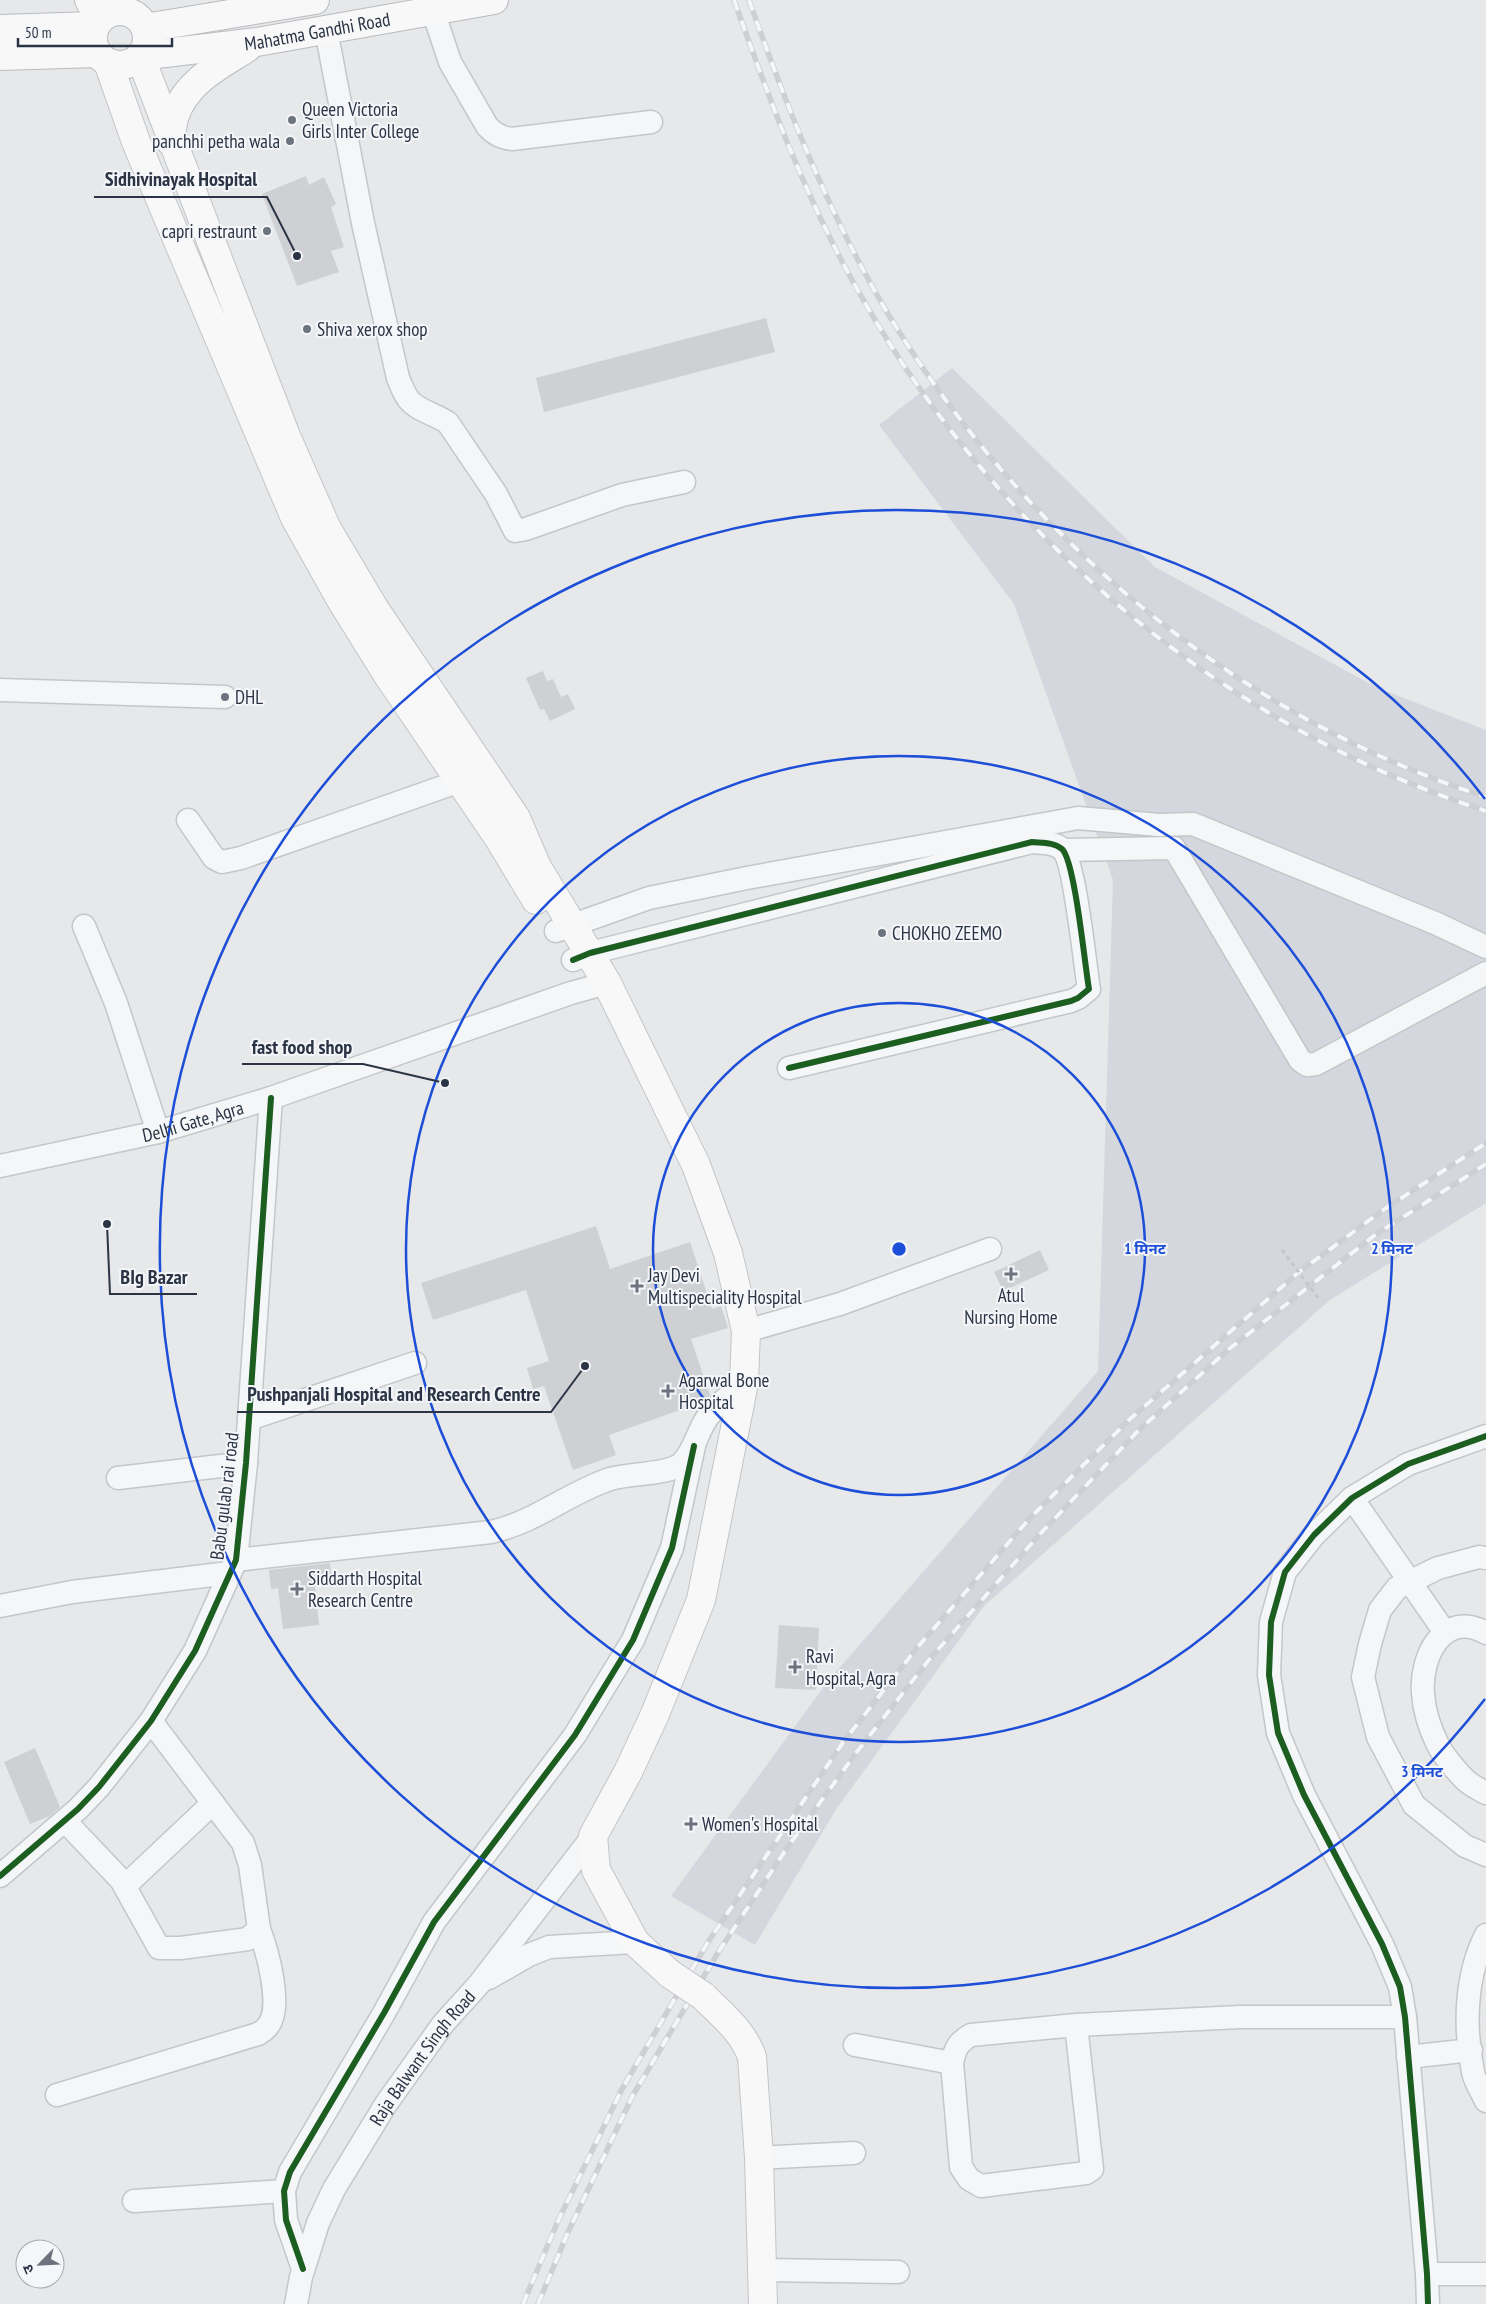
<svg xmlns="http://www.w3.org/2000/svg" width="1486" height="2304" font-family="'PT Sans Narrow','Noto Sans Devanagari',sans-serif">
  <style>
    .built { fill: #d4d7dd }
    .building { fill: #ced0d3 }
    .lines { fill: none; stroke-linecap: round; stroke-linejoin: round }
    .minor-casing { stroke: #c4c6c8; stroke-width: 25 }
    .major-casing { stroke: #c2c5c8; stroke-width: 30 }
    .highway-casing { stroke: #b8bbbf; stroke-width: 30 }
    .minor { stroke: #f5f6f7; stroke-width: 22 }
    .major { stroke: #f8f8f8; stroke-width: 28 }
    .highway { stroke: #f8f8f8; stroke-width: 28 }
    .rail-casing { stroke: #cecfd2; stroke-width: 5.5 }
    .rail { stroke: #f4f6f9; stroke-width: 4; stroke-dasharray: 11; stroke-linecap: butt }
    .major-bridge-casing { stroke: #c2c5c8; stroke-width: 30; stroke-linecap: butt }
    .path-bridge { stroke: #c5c6ca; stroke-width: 3; stroke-dasharray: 4 4; stroke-linecap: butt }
    .major-bridge { stroke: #f8f8f8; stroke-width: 28 }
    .cycleway-casing { stroke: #f4f6f9; stroke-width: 9 }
    .cycleway { stroke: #1b5e20; stroke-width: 6 }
    .ring { fill: none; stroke: #1d4ed8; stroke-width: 2.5 }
    .poi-dot { fill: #6c737f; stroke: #f4f6f9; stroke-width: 2 }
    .labels { text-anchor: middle; stroke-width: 4; stroke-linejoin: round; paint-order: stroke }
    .street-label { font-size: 19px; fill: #2b3445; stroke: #f4f6f9 }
    .poi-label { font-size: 19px; fill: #2b3445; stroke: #f4f6f9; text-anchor: start }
    .centre { fill: #1d4ed8; stroke: #f4f6f9; stroke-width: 2.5 }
    .ring-label { font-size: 15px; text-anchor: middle; font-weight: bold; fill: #1d4ed8; stroke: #f4f6f9; stroke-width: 4; stroke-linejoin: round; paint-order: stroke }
    .leader { fill: none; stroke: #2b3445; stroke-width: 2 }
    .callout-dot { fill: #2b3445; stroke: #f4f6f9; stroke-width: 2 }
    .callout-label { font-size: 20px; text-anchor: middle; font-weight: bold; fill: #2b3445; stroke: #f4f6f9; stroke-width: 4; stroke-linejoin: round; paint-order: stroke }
  </style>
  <rect width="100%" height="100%" fill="#e6e8ea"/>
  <path class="built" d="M952,368l203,199 223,121 108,42v473l-156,97 -346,306 -147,202 -82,137 -84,-49 157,-215 270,-310 15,-491 -99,-276 -135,-179z"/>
  <path class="building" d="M306,176l3,9 15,-8 12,27 -5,3 13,40 -13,4 8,21 -42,14 -35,-92z
    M766,318l9,34 -231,60 -8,-34z
    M543,671l4,10 6,-2 8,18 7,-3 7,15 -25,12 -6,-12 -4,1 -14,-32z
    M596,1226l14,43 80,-27 22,67 9,-3 7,22 -37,11 19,56 -7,7 -94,33 7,20 -43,15 -29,-84 -11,3 -6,-21 22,-7 -23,-71 -93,30 -12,-37z
    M1040,1250l9,20 -46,21 -9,-19z
    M330,1563l2,21 -17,2 4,39 -36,4 -5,-41 -7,1 -2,-19z
    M779,1625l40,3 -3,62 -41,-2z
    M35,1748l25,59 -10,9 -20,8 -26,-62z"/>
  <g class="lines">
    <g class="minor-casing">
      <g id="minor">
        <path d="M433,11l17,51 37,64c7,8 14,12 25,13l139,-17"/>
        <path d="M326,30l37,193 35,155c4,9 7,19 14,25 10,9 25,12 36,20l48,71 19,37 11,-2 96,-34 62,-13"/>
        <path d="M0,690l225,7"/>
        <path d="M188,820l26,38 8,4 19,-4 219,-77 13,-7"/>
        <path d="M1063,850l111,-2 126,212 7,5 9,-1 170,-91"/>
        <path d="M84,926l32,77 42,129"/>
        <path d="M556,931l93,-33 98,-20 331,-60 81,7 34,-1 242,99 51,24"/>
        <path d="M573,960l17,-7 442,-111c10,1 22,0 30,7 13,12 23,118 27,140l-11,9 -7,3 -282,67"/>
        <path id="s1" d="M0,1166l158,-34 113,-34 300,-105 36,-10"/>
        <path d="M746,1331l94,-27 150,-55"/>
        <path d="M249,1419l166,-56"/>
        <path d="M118,1478l128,-15"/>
        <path d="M1352,1498l92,133"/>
        <path d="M1486,1558l-7,-1 -41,11 -41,20 -17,22 -10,34 -7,33 15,60 36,68 51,41 21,9"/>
        <path d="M236,1560l255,-28c45,-10 77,-39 119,-53 20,-6 57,-4 71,-15 15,-14 16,-35 29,-50 9,-11 23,-21 34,-31"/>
        <path d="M0,1606l72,-14 157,-19"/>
        <path d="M1486,1633c-42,-24 -66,23 -63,60 1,18 7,36 15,52 4,9 23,32 31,38 5,4 12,7 17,10"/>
        <path d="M65,1821l56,59 38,68h22l67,-9 11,-10 -9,-64 -7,-22 -92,-122"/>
        <path d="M0,1876l78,-67 21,-22 52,-66 44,-70 41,-91 10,-97 25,-365"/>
        <path d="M125,1886l88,-83"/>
        <path d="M1486,1935c-21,41 -22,93 -13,137 2,10 9,20 13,29"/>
        <path d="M489,1978l40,-23 20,-8 86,-5"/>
        <path d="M1076,2025l16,144 -6,4 -105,13 -12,-7 -8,-12 -9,-104c3,-14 6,-21 19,-28l105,-10 164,-8h165"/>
        <path d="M855,2045l97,18"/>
        <path d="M1408,2057l63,-7"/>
        <path d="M57,2095l201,-61c3,-2 7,-4 9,-7 17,-18 0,-77 -8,-98"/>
        <path d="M759,2158l95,-5"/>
        <path d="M134,2201l150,-10"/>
        <path d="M303,2269l-17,-49 -2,-29 6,-19 94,-159 50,-91 141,-187 58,-95 39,-92 22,-102"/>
        <path d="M763,2270l135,2"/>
        <path d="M1427,2274h59"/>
        <path id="s2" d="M296,2304l5,-27 17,-54 16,-34 52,-85 57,-80 37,-41 113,-147"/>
        <path d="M1428,2304l-1,-30 -22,-257 -5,-30 -18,-43 -78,-149 -26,-62 -9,-58 2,-53 14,-50 29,-37 38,-37 56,-34 78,-28"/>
      </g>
    </g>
    <g class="major-casing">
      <path id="major" d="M89,0l10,18
        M112,0l5,10
        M140,56l146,380 41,93 47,79 142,210 21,49 70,116 89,182 32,88 18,78 -2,52 -43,217 -46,114 -27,58 -35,64 3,34 39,72 35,32
        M109,65l27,77 159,376 46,82 48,77 109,160 38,63
        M703,1996c19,19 40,35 49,61l7,101 4,146"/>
    </g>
    <g class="highway-casing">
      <g id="highway">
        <circle cx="120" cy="38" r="27"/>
        <path d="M145,28l170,-28"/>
        <path d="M0,29l95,-3"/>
        <path d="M0,56l97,-3"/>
        <path id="s3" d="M140,56l117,-14 237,-42"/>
        <path d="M171,142c1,-9 1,-19 4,-27 12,-34 44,-49 72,-67"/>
      </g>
    </g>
    <use href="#minor" class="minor"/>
    <use href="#major" class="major"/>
    <use href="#highway" class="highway"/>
    <g class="rail-casing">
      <path id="rail" d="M734,0c35,98 71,197 122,287 135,243 364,439 630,524
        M749,0c40,113 85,228 149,330 135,215 345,389 588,467
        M523,2304l35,-83 64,-132 86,-147 136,-201 72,-92 114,-131 100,-99 169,-147 87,-64 100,-65
        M538,2304l31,-74 64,-135 86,-144 68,-103 69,-95 72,-92 112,-127 98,-103 91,-82 146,-114 111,-71"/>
    </g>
    <use href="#rail" class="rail"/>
    <g class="major-bridge-casing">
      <path id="major-bridge" d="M670,1974l33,22"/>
    </g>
    <path class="path-bridge" d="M1282,1250l37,49"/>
    <use href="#major-bridge" class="major-bridge"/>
    <g class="cycleway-casing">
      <path id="cycleway" d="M573,960l17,-7 442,-111c10,1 22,0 30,7 13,12 23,118 27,140l-11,9 -7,3 -282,67
        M0,1876l78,-67 21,-22 52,-66 44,-70 41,-91 10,-97 25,-365
        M303,2269l-17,-49 -2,-29 6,-19 94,-159 50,-91 141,-187 58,-95 39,-92 22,-102
        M1428,2304l-1,-30 -22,-257 -5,-30 -18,-43 -78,-149 -26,-62 -9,-58 2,-53 14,-50 29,-37 38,-37 56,-34 78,-28"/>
    </g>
    <use href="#cycleway" class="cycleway"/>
  </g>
  <g class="ring">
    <circle cx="899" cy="1249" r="246"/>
    <circle cx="899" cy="1249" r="493"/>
    <path d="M1485 1699A739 739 0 1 1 1485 799"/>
  </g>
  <g class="poi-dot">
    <circle cx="292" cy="120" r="5"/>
    <circle cx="290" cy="141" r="5"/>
    <circle cx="267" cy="231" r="5"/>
    <circle cx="307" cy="329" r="5"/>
    <circle cx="225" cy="697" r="5"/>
    <circle cx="882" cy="933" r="5"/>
    <path d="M1008.5 1266.5h5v5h5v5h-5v5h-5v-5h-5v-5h5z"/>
    <path d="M634.5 1278.5h5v5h5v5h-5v5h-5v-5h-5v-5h5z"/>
    <path d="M665.5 1383.5h5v5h5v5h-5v5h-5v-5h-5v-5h5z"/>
    <path d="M294.5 1581.5h5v5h5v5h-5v5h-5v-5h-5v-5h5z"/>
    <path d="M792.5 1659.5h5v5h5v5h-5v5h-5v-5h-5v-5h5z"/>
    <path d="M688.5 1816.5h5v5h5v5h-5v5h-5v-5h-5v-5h5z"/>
  </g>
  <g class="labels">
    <g class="street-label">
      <text dy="7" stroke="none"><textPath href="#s3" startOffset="179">Mahatma Gandhi Road</textPath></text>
      <text dy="7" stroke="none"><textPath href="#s1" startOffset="198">Delhi Gate, Agra</textPath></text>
      <text transform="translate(224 1496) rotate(-83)" y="7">Babu gulab rai road</text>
      <text dy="7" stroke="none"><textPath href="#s2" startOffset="280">Raja Balwant Singh Road</textPath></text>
    </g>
    <g class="poi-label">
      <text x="302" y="116">Queen Victoria<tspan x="302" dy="22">Girls Inter College</tspan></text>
      <text x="280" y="148" text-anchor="end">panchhi petha wala</text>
      <text x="257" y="238" text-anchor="end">capri restraunt</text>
      <text x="317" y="336">Shiva xerox shop</text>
      <text x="235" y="704">DHL</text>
      <text x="892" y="940">CHOKHO ZEEMO</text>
      <text x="648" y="1282">Jay Devi<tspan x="648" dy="22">Multispeciality Hospital</tspan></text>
      <text x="1011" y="1302" text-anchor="middle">Atul<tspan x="1011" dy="22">Nursing Home</tspan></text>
      <text x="679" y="1387">Agarwal Bone<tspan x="679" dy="22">Hospital</tspan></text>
      <text x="308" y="1585">Siddarth Hospital<tspan x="308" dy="22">Research Centre</tspan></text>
      <text x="806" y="1663">Ravi<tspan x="806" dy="22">Hospital, Agra</tspan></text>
      <text x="702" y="1831">Women's Hospital</text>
    </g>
  </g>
  <circle cx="899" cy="1249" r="8" class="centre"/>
  <g class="ring-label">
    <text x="1145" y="1254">1 मिनट</text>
    <text x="1392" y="1254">2 मिनट</text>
    <text x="1422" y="1777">3 मिनट</text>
  </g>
  <path class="leader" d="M297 256L267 197H94M445 1083L363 1064H242M107 1224L110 1294H197M585 1366L551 1412H237"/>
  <g class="callout-dot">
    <circle cx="297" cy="256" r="5"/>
    <circle cx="445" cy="1083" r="5"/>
    <circle cx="107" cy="1224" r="5"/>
    <circle cx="585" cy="1366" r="5"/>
  </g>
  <g class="callout-label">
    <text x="181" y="186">Sidhivinayak Hospital</text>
    <text x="302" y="1054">fast food shop</text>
    <text x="154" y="1284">BIg Bazar</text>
    <text x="394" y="1401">Pushpanjali Hospital and Research Centre</text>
  </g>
  <g transform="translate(40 2264) rotate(246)"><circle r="24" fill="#f4f6f9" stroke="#a4a8b1"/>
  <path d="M0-4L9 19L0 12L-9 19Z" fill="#6c737f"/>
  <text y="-8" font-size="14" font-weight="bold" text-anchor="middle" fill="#2b3445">उ</text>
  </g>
  <path d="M18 38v8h154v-8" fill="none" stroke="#2b3445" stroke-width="2.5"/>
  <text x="25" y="38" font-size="15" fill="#2b3445" stroke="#f4f6f9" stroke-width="4" paint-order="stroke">50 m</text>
</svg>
